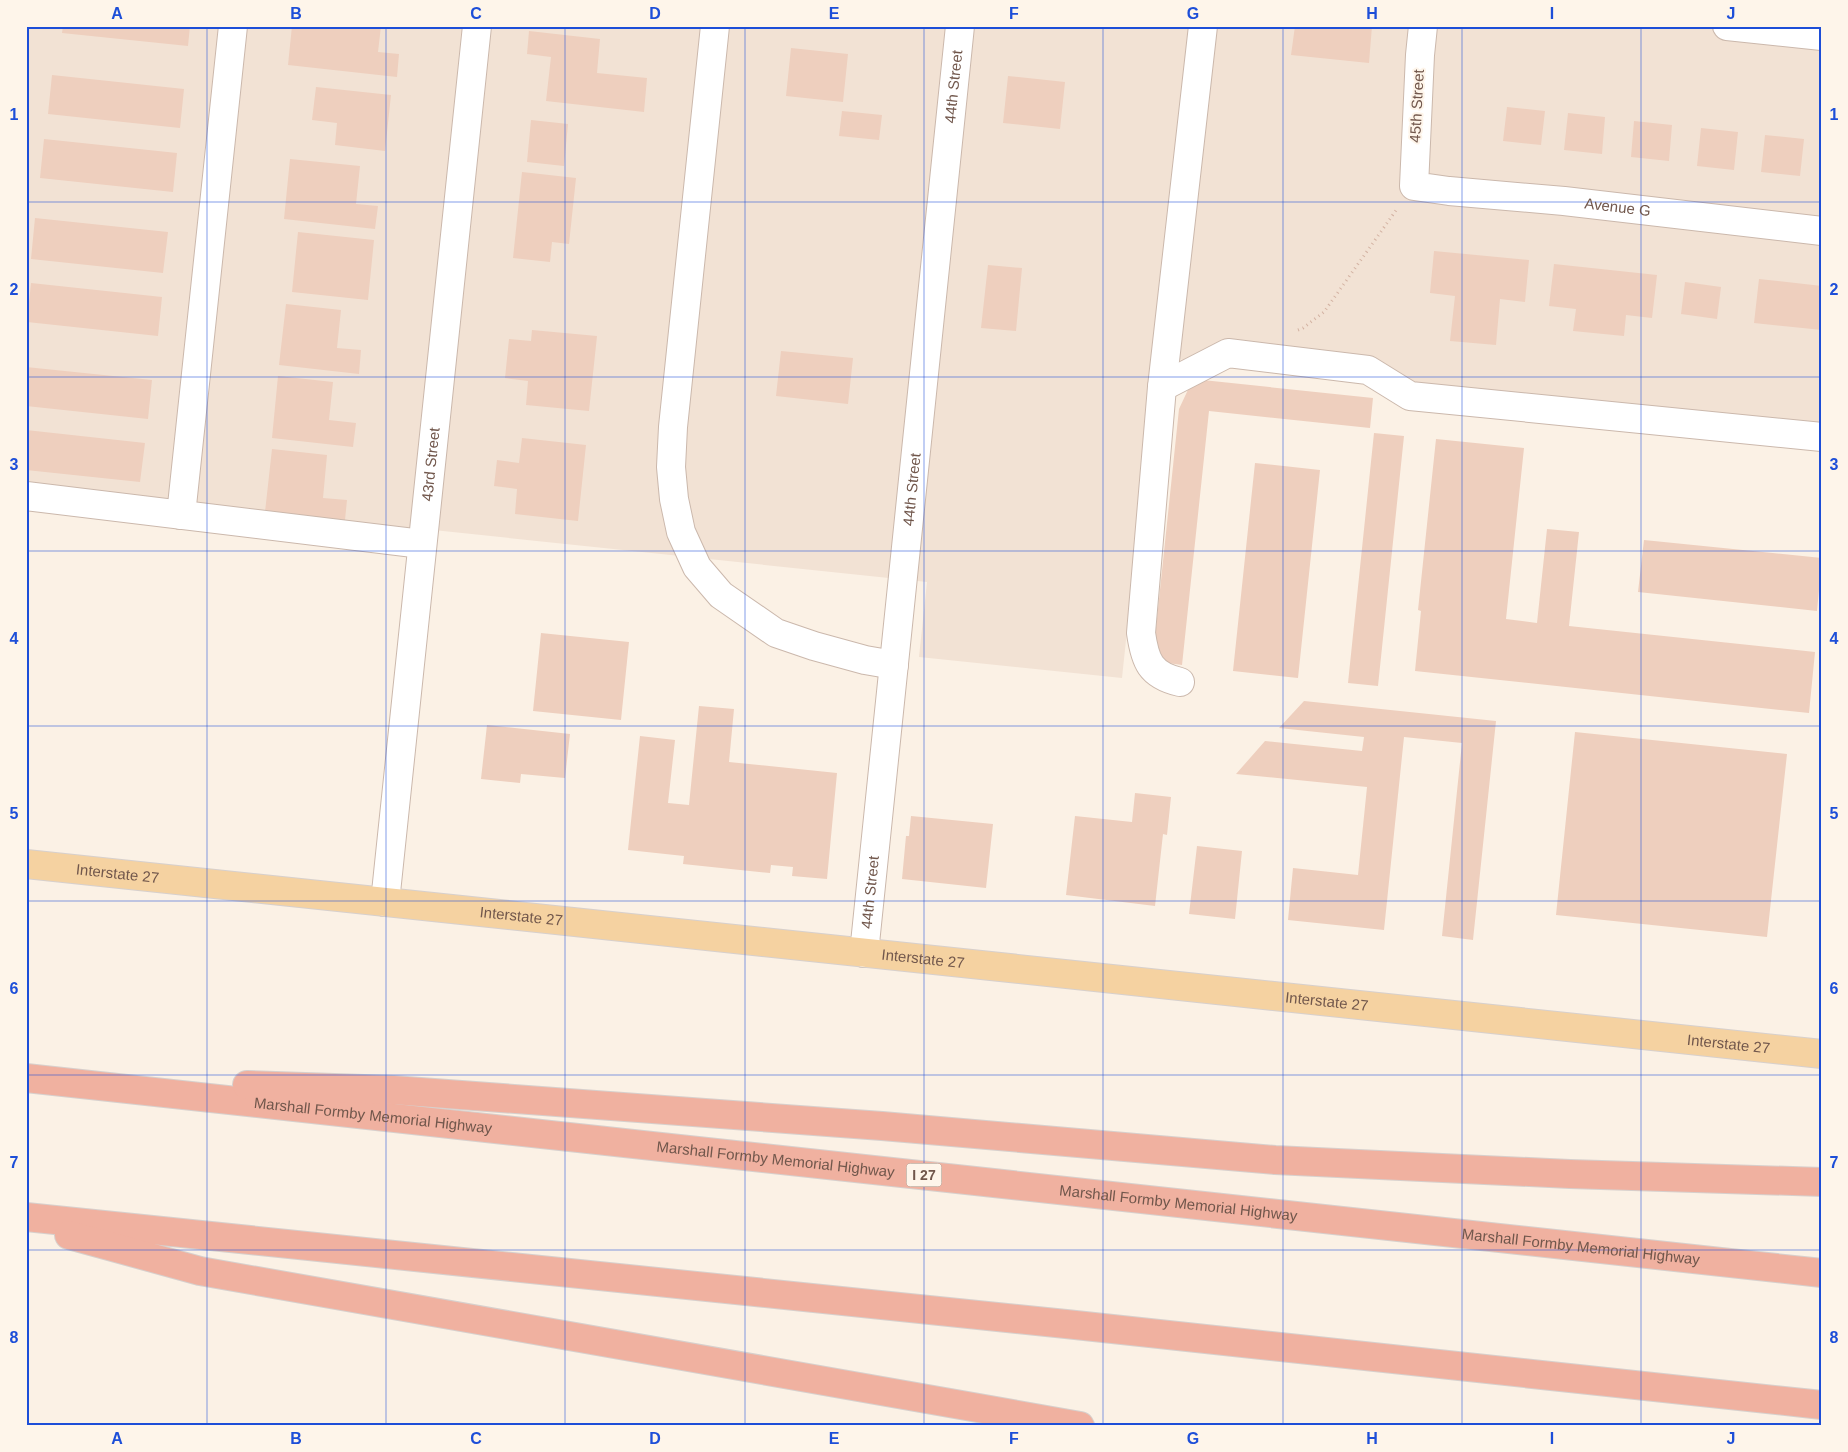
<svg xmlns="http://www.w3.org/2000/svg" width="1848" height="1452" font-family="Arial,sans-serif">
  <style>
    .residential { fill: #f2e2d4 }
    .building { fill: #eecfbe }
    .lines { fill: none; stroke-linecap: round; stroke-linejoin: round }
    .minor-casing { stroke: #cbb8ac; stroke-width: 30 }
    .major-casing { stroke: #d7d0cd; stroke-width: 30 }
    .highway-casing { stroke: #d7d0cd; stroke-width: 30 }
    .path { stroke: #d3b2a2; stroke-width: 3; stroke-dasharray: 1 4; stroke-linecap: butt }
    .minor { stroke: #fff; stroke-width: 28 }
    .major { stroke: #f5d2a1; stroke-width: 28 }
    .highway { stroke: #f0b1a0; stroke-width: 28 }
    .grid { fill: none; stroke: #1d4ed8; stroke-width: 1; stroke-opacity: 0.55 }
    .labels { text-anchor: middle; stroke-width: 4; stroke-linejoin: round; paint-order: stroke }
    .shield { fill: #fef5ea; stroke: #9b867b; stroke-width: 1 }
    .shield-label { font-size: 14px; font-weight: bold; fill: #71574c }
    .street-label { font-size: 15px; fill: #71574c; stroke: #fef5ea }
    .neatline { fill: none; stroke: #1d4ed8; stroke-width: 2 }
    .grid-label { font-size: 16px; text-anchor: middle; font-weight: bold; fill: #1d4ed8 }
  </style>
  <rect width="100%" height="100%" fill="#fbf1e5"/>
  <path class="residential" d="M26,26h1796v401l-666,-70 -34,321 -203,-21 8,-75 -532,-56 -1,2 -368,-42z"/>
  <path class="building" d="M63,26h127l-2,20 -126,-13z
    M292,26h89l-3,26 21,2 -2,23 -109,-12z
    M1295,26h77l-3,37 -78,-8z
    M529,31l71,8 -3,34 50,5 -3,34 -98,-11 5,-44 -24,-3z
    M791,48l57,6 -5,48 -57,-6z
    M52,75l132,14 -4,39 -132,-14z
    M1008,76l57,6 -5,47 -57,-6z
    M316,87l75,8 -6,56 -50,-6 2,-22 -25,-3z
    M1507,107l38,4 -4,34 -38,-4z
    M842,111l40,4 -3,25 -40,-4z
    M1568,113l37,4 -3,37 -38,-4z
    M531,120l37,4 -4,42 -37,-4z
    M1634,121l38,4 -3,36 -38,-4z
    M1701,128l37,4 -4,38 -37,-4z
    M1765,135l39,4 -4,37 -39,-4z
    M44,139l133,14 -4,39 -133,-14z
    M290,159l70,7 -4,38 22,2 -3,23 -91,-10z
    M522,172l54,6 -7,66 -17,-2 -2,20 -37,-4z
    M35,218l133,14 -5,41 -132,-14z
    M298,232l76,8 -6,60 -76,-8z
    M1434,251l95,9 -4,42 -25,-3 -4,46 -46,-4 5,-45 -25,-3z
    M1554,264l103,11 -5,43 -26,-3 -2,21 -51,-5 3,-22 -27,-3z
    M988,265l34,3 -6,63 -35,-3z
    M1759,279l63,7v44l-68,-7z
    M1685,282l36,5 -4,32 -36,-5z
    M31,283l131,14 -4,39 -131,-14z
    M286,304l55,6 -4,38 24,2 -2,24 -80,-9z
    M532,330l65,6 -8,75 -63,-6 2,-24 -23,-3 4,-39 22,2z
    M781,351l72,7 -5,46 -72,-8z
    M26,367l126,13 -4,39 -122,-13z
    M278,376l55,6 -4,38 27,3 -3,24 -81,-9z
    M1193,379l180,19 -3,30 -161,-17 -27,254 -14,-2 -14,-16 25,-238z
    M26,430l119,13 -5,39 -114,-12z
    M1374,433l30,3 -26,250 -30,-3z
    M522,438l64,7 -8,76 -63,-7 2,-25 -23,-3 3,-26 22,3z
    M1436,439l88,9 -18,171 31,4 10,-94 32,3 -10,94 246,26 -6,61 -394,-42 6,-60 -3,-1z
    M272,449l55,6 -4,43 24,2 -2,20 -80,-8z
    M1255,463l65,7 -22,208 -65,-7z
    M1644,540l178,18 -5,53 -179,-19z
    M541,633l88,9 -8,78 -88,-9z
    M1304,701l192,20 -23,219 -31,-4 20,-193 -58,-6 -20,193 -96,-10 5,-52 65,7 9,-88 -131,-13 29,-33 97,10 2,-14 -85,-9z
    M699,706l35,3 -5,53 108,11 -10,106 -35,-3 1,-9 -22,-2 -1,8 -87,-9 1,-8 -56,-6 12,-114 35,4 -7,63 21,2z
    M487,725l83,9 -5,44 -44,-4 -1,9 -39,-4z
    M1575,732l212,22 -20,183 -211,-22z
    M1135,793l36,4 -4,38 -4,-1 -8,72 -89,-11 9,-79 57,6z
    M911,816l82,8 -7,64 -84,-9 4,-43h3z
    M1197,846l45,5 -7,68 -46,-5z"/>
  <g class="lines">
    <g class="minor-casing">
      <g id="minor">
        <path d="M715,26l-42,401 -2,40 3,32 7,33 16,35 24,28 55,38 38,13 51,14 29,5"/>
        <path id="s1" d="M1423,26l-3,29 -6,131 35,5 115,10 258,30"/>
        <path d="M1727,26l95,10"/>
        <path d="M1162,387l66,-34 140,17 42,26 412,41"/>
        <path d="M26,496l396,48"/>
        <path d="M181,515l52,-489"/>
        <path d="M1180,682c-30,-7 -35,-21 -39,-49l21,-246 41,-361"/>
        <path id="s2" d="M385,902l92,-876"/>
        <path id="s3" d="M864,953l96,-927"/>
      </g>
    </g>
    <g class="major-casing">
      <g id="major">
        <path id="s4" d="M26,864l1796,190"/>
      </g>
    </g>
    <g class="highway-casing">
      <g id="highway">
        <path id="s5" d="M26,1078l1796,195"/>
        <path d="M247,1085l146,5 489,36 393,34 295,14 252,8"/>
        <path d="M26,1217l1040,107 756,81"/>
        <path d="M69,1235l131,36 880,155"/>
      </g>
    </g>
    <path class="path" d="M1298,330l5,-2 21,-16 73,-103"/>
    <use href="#minor" class="minor"/>
    <use href="#major" class="major"/>
    <use href="#highway" class="highway"/>
  </g>
  <path class="grid" d="M207,26v1400M386,26v1400M565,26v1400M745,26v1400M924,26v1400M1103,26v1400M1283,26v1400M1462,26v1400M1641,26v1400M26,202h1796M26,377h1796M26,551h1796M26,726h1796M26,901h1796M26,1075h1796M26,1250h1796"/>
  <g class="labels">
    <rect class="shield" x="906.5" y="1163.5" width="35" height="23" rx="4"/>
    <g class="shield-label">
      <text x="924" y="1180">I 27</text>
    </g>
    <g class="street-label">
      <text dy="5" stroke="none"><textPath href="#s3" startOffset="871">44th Street</textPath></text>
      <text transform="translate(1417 106) rotate(-87)" y="5">45th Street</text>
      <text dy="5" stroke="none"><textPath href="#s1" startOffset="365">Avenue G</textPath></text>
      <text dy="5" stroke="none"><textPath href="#s2" startOffset="440">43rd Street</textPath></text>
      <text dy="5" stroke="none"><textPath href="#s3" startOffset="466">44th Street</textPath></text>
      <text dy="5" stroke="none"><textPath href="#s4" startOffset="92">Interstate 27</textPath></text>
      <text dy="5" stroke="none"><textPath href="#s3" startOffset="61">44th Street</textPath></text>
      <text dy="5" stroke="none"><textPath href="#s4" startOffset="498">Interstate 27</textPath></text>
      <text dy="5" stroke="none"><textPath href="#s4" startOffset="902">Interstate 27</textPath></text>
      <text dy="5" stroke="none"><textPath href="#s4" startOffset="1308">Interstate 27</textPath></text>
      <text dy="5" stroke="none"><textPath href="#s4" startOffset="1712">Interstate 27</textPath></text>
      <text dy="5" stroke="none"><textPath href="#s5" startOffset="349">Marshall Formby Memorial Highway</textPath></text>
      <text dy="5" stroke="none"><textPath href="#s5" startOffset="754">Marshall Formby Memorial Highway</textPath></text>
      <text dy="5" stroke="none"><textPath href="#s5" startOffset="1159">Marshall Formby Memorial Highway</textPath></text>
      <text dy="5" stroke="none"><textPath href="#s5" startOffset="1564">Marshall Formby Memorial Highway</textPath></text>
    </g>
  </g>
  <rect width="1848" height="1452" fill="none" stroke="#fef5ea" stroke-width="55"/>
  <rect x="28" y="28" width="1792" height="1396" class="neatline"/>
  <g class="grid-label">
    <text x="117" y="19">A</text>
    <text x="296" y="19">B</text>
    <text x="476" y="19">C</text>
    <text x="655" y="19">D</text>
    <text x="834" y="19">E</text>
    <text x="1014" y="19">F</text>
    <text x="1193" y="19">G</text>
    <text x="1372" y="19">H</text>
    <text x="1552" y="19">I</text>
    <text x="1731" y="19">J</text>
    <text x="14" y="120">1</text>
    <text x="1834" y="120">1</text>
    <text x="14" y="295">2</text>
    <text x="1834" y="295">2</text>
    <text x="14" y="470">3</text>
    <text x="1834" y="470">3</text>
    <text x="14" y="644">4</text>
    <text x="1834" y="644">4</text>
    <text x="14" y="819">5</text>
    <text x="1834" y="819">5</text>
    <text x="14" y="994">6</text>
    <text x="1834" y="994">6</text>
    <text x="14" y="1168">7</text>
    <text x="1834" y="1168">7</text>
    <text x="14" y="1343">8</text>
    <text x="1834" y="1343">8</text>
    <text x="117" y="1444">A</text>
    <text x="296" y="1444">B</text>
    <text x="476" y="1444">C</text>
    <text x="655" y="1444">D</text>
    <text x="834" y="1444">E</text>
    <text x="1014" y="1444">F</text>
    <text x="1193" y="1444">G</text>
    <text x="1372" y="1444">H</text>
    <text x="1552" y="1444">I</text>
    <text x="1731" y="1444">J</text>
  </g>
</svg>
